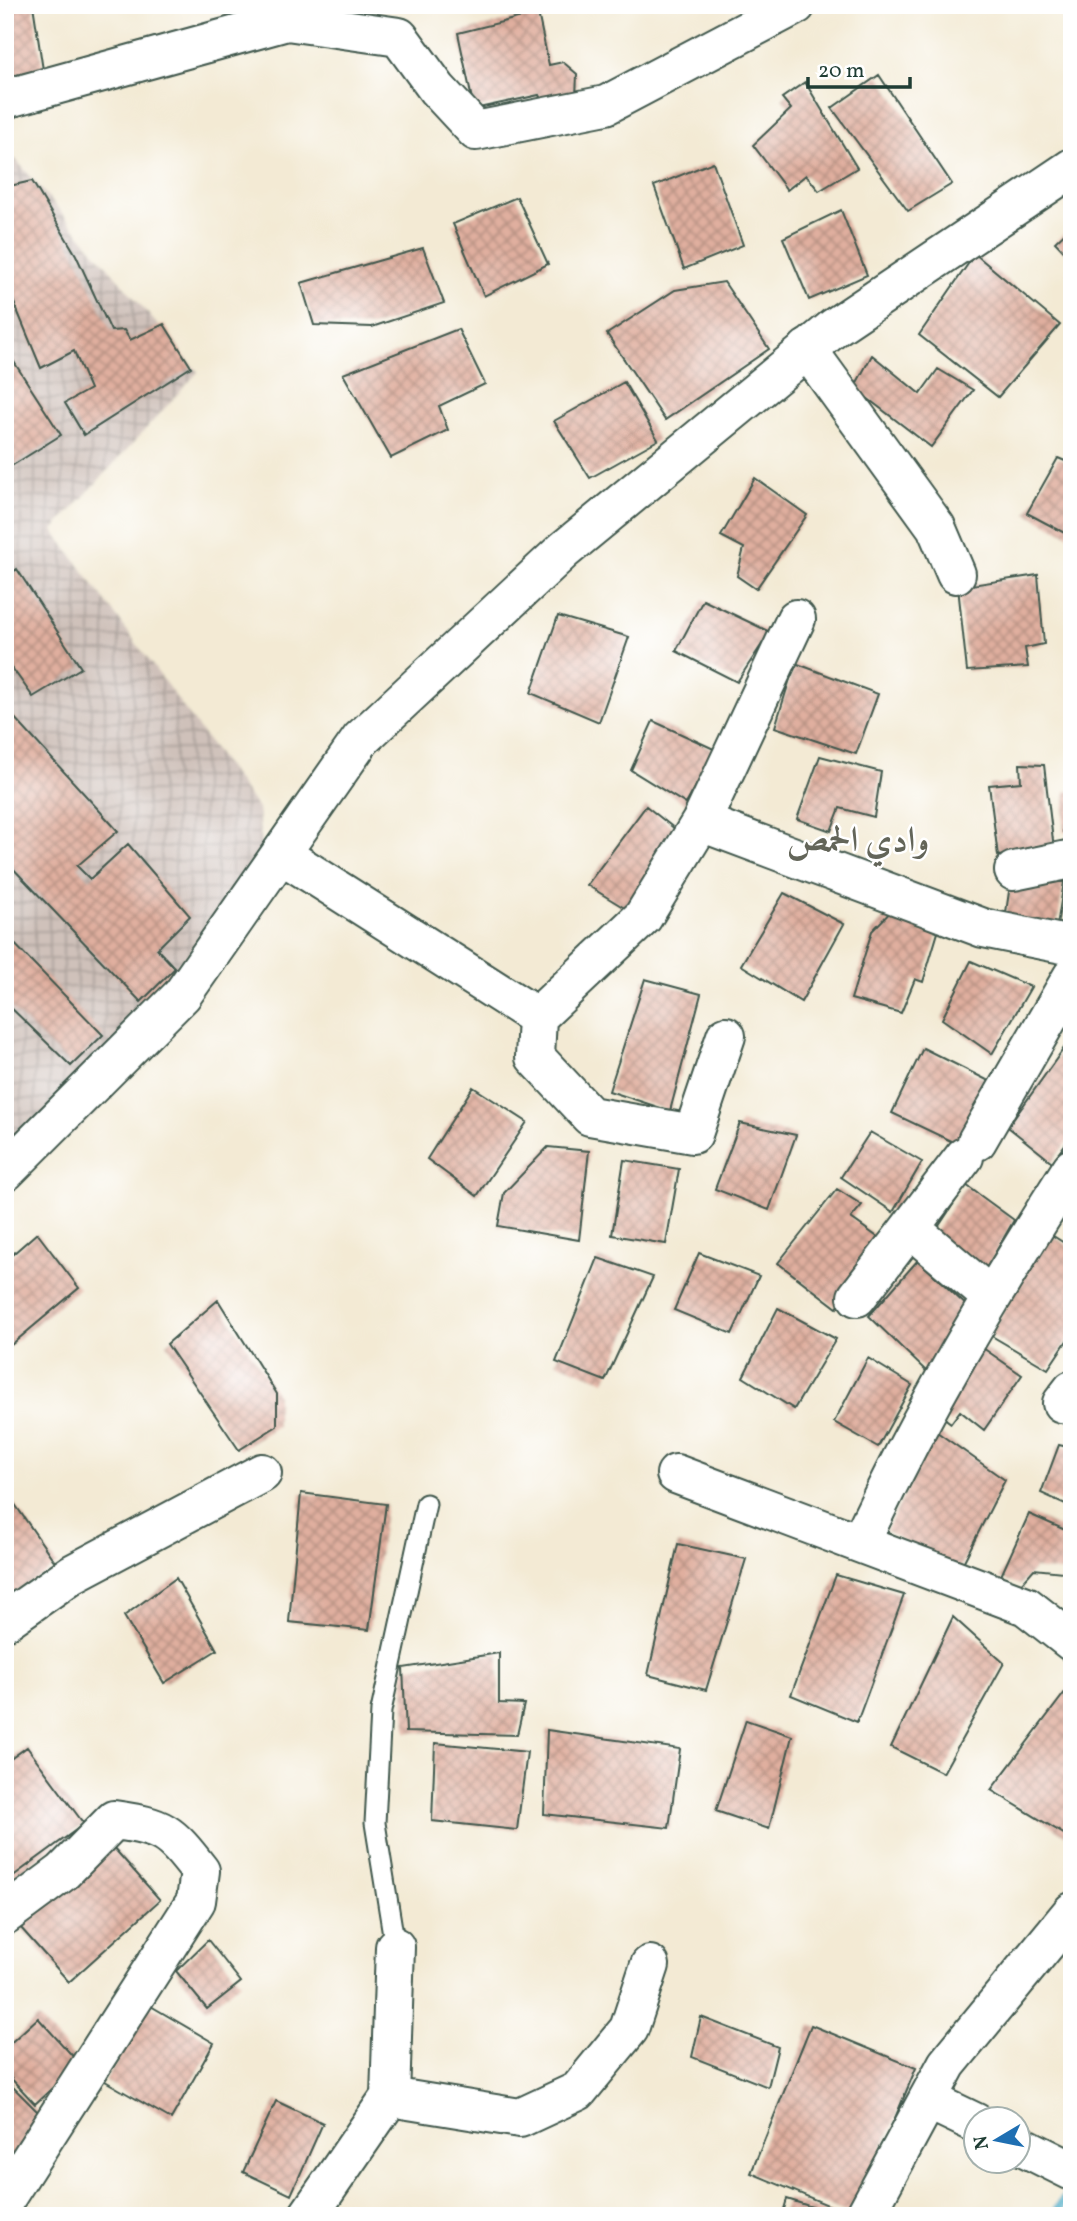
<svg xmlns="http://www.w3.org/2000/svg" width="1077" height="2221" font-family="Vollkorn,Amiri,serif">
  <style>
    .industrial { fill: url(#industrial-grid) }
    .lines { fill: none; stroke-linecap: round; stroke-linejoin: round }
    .stream { stroke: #42a8c2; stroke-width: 10 }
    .building { fill: url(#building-cross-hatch) }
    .lane-casing { stroke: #3f574c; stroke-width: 23 }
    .street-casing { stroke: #3f574c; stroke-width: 42 }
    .secondary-casing { stroke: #3f574c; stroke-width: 42 }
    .lane { stroke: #fff; stroke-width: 19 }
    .street { stroke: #fff; stroke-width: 38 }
    .secondary { stroke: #fff; stroke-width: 38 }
    .labels { text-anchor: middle; stroke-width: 5; stroke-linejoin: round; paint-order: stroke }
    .district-label { font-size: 35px; font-weight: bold; fill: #636559; stroke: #fff }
  </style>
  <defs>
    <pattern id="industrial-grid" width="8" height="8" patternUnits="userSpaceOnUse" patternTransform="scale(1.75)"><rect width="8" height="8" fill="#cfc1ba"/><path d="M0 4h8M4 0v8" fill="none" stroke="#a79e98"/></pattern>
    <pattern id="building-cross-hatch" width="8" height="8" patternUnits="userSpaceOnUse" patternTransform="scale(1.75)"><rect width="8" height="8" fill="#e0af9f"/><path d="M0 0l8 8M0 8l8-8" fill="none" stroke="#b59082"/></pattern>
  </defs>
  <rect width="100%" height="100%" fill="#fff"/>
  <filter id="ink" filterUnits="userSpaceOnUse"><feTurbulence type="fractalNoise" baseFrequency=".0143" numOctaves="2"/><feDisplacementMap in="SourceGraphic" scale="14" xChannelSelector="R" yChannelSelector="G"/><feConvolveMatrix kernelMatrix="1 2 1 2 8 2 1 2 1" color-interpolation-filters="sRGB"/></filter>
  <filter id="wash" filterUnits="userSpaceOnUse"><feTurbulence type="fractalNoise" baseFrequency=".00686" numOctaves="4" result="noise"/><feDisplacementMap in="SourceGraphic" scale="28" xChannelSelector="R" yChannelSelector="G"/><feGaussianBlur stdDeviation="1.57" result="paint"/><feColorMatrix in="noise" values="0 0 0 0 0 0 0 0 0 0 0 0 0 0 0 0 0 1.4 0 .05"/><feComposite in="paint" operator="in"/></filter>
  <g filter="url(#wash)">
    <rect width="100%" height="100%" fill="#f3ead4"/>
    <path class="industrial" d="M5,147l193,225 -145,158 205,279 3,44 -162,257 -94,81z"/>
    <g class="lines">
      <path class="stream" d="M1055,2216l17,-29"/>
    </g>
    <g id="blocks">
      <path class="building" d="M5,5h28l10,65 -38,7z
        M538,13l11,52 14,-3 14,12 -1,23 -31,10 -6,-12 -65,14 -16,-76z
        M879,75l73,109 -44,27 -76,-103z
        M805,82l52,86 -38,23 -13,-16 -19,15 -34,-45 38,-36 -9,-11z
        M713,162l30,83 -59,24 -30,-83z
        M32,181l44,74 35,76 13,-1 6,10 34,-16 27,43 -107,68 -19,-32 25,-14 -16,-38 -33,17 -36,-87v-94z
        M517,197l31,67 -64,32 -31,-72z
        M841,210l26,65 -58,25 -26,-62z
        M1072,226v34l-17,-18z
        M423,248l21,55 -72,24 -58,-2 -13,-42z
        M975,254l85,71 -62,72 -79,-62z
        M724,282l45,67 -104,71 -58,-86 68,-44z
        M458,329l27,55 -46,22 9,24 -57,28 -48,-84z
        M5,348l56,87 -56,35z
        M872,355l48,39 18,-25 35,21 -42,57 -77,-59z
        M624,382l34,58 -68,38 -36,-57z
        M1058,458l14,6v73l-45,-24z
        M755,478l52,37 -51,74 -19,-13 7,-28 -23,-12z
        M17,569l64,99 -48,29 -28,-39v-80z
        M1038,575l6,69 -19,4 3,19 -61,4 -9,-84z
        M703,600l67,32 -33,50 -61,-31z
        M558,616l71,21 -30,85 -68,-29z
        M795,663l83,31 -22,60 -81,-27z
        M12,715l106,116 -41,35 13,13 38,-35 62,72 -33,33 18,19 -34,34 -136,-142v-139z
        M653,721l63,29 -30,54 -55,-34z
        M820,756l61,16 -7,45 -34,-9 -9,23 -34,-12z
        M1020,764l24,1 10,84 -56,7 -9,-71 32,-3z
        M1066,791l6,1v41l-9,-1z
        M646,806l34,27 -49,79 -44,-27z
        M1011,878l53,4 -8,50 -52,-6z
        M784,893l60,31 -43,78 -60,-37z
        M899,903l43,16 -19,63 -8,-3 -14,34 -50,-14 21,-68z
        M5,934l98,101 -32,31 -66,-64z
        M971,961l60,26 -39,67 -50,-35z
        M645,979l56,15 -31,117 -61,-20z
        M1072,1037v98l-20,27 -44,-35z
        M923,1048l66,33 -30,64 -67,-32z
        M473,1087l54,35 -50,74 -50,-37z
        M740,1123l56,12 -27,75 -54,-21z
        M870,1132l52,30 -29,50 -52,-35z
        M548,1147l41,4 -10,89 -81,-14 6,-33z
        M624,1160l55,9 -13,75 -54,-9z
        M966,1185l48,35 -29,51 -52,-36z
        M837,1189l25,16 -11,13 32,23 -46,67 -59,-45z
        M1047,1232l25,16v85l-24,36 -58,-34z
        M37,1233l42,55 -74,62v-89z
        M699,1253l60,23 -27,58 -58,-24z
        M598,1258l55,19 -48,104 -49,-19z
        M918,1260l53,50 -43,63 -59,-57z
        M218,1300l59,94v32l-38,24 -72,-106z
        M778,1308l58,31 -42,70 -51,-32z
        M980,1346l42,29 -38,55 -24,-19 -9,12 -16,-12z
        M868,1358l44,27 -34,62 -44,-25z
        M937,1432l68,48 -46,91 -73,-40z
        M1059,1445l13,3v59l-31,-14z
        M5,1490l52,75 -52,34z
        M301,1493l85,11 -17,126 -80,-8z
        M1029,1514l43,19v40l-38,-4 -14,16 -20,-7z
        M678,1544l68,15 -40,131 -58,-15z
        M836,1575l68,20 -47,127 -66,-27z
        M176,1578l41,72 -53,33 -40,-67z
        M953,1617l51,46 -61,110 -52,-26z
        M499,1653v50l25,1 -7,31 -111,-3 -3,-64z
        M1072,1683v156l-81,-49z
        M746,1720l46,16 -23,93 -53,-18z
        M547,1730l133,19 -11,79 -125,-14z
        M435,1743l92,9 -10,78 -85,-9z
        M27,1747l57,77 -79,58v-119z
        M112,1846l48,54 -91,82 -48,-54z
        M208,1940l33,42 -34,27 -31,-38z
        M149,2005l65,38 -43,76 -66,-38z
        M701,2017l77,30 -10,40 -76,-30z
        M38,2018l41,45 -44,41 -30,-32v-24z
        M811,2025l105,43 -62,148 -103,-43z
        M5,2079l43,43 -35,47 -8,-9z
        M276,2101l47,22 -32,72 -48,-23z
        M787,2199l47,15v2h-52z"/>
    </g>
  </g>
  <g filter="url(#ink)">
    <use href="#blocks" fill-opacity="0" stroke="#3f574c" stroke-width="2"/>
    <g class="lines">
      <g class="lane-casing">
        <path id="lane" d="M395,1947l-20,-124 6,-112 45,-207"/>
      </g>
      <g class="street-casing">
        <path id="street" d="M5,99l282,-78 112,16 38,52 39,42 130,-26 190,-100
          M807,349l129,178 20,47
          M701,822l282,106 89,18
          M281,854l256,163
          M1014,871l58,-12
          M726,1036l-33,98 -103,-18 -55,-59 2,-40 106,-100 58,-95 95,-203
          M977,1141l95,-164
          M910,1228l80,68
          M857,1297l107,-140
          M1072,1390l-10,13 10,2
          M676,1474l350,132 46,36
          M860,1543c61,-131 134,-253 212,-375
          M5,1621l67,-47 190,-101
          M5,1915l58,-43 51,-52c50,7 55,11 86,51l-4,30 -191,298
          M390,2097l5,-150
          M928,2100l48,23
          M1018,2144l54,27
          M308,2216l82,-119 130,21 58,-27 51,-62 21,-64"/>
      </g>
      <g class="secondary-casing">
        <path id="secondary" d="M5,1172l177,-177 179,-256 203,-189 271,-223 237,-159
          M865,2216l82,-152 125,-152"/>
      </g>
      <use href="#lane" class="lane"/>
      <use href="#street" class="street"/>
      <use href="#secondary" class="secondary"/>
    </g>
  </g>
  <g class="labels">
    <g class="district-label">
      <text x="858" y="851">وادي الحمص</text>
    </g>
  </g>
  <rect width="1077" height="2221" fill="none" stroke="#fff" stroke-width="28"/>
  <g transform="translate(997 2140) rotate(260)"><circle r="33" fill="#ffffff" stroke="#a5b1ae" stroke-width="2"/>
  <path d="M0-5L12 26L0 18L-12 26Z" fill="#1f6fb2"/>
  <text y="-10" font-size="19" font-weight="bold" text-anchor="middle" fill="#1f3d34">N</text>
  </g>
  <path d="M808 77v10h102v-10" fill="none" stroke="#1f3d34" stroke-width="3.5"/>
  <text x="818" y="77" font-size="21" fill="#1f3d34" stroke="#ffffff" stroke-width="5" paint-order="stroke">20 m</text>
</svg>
